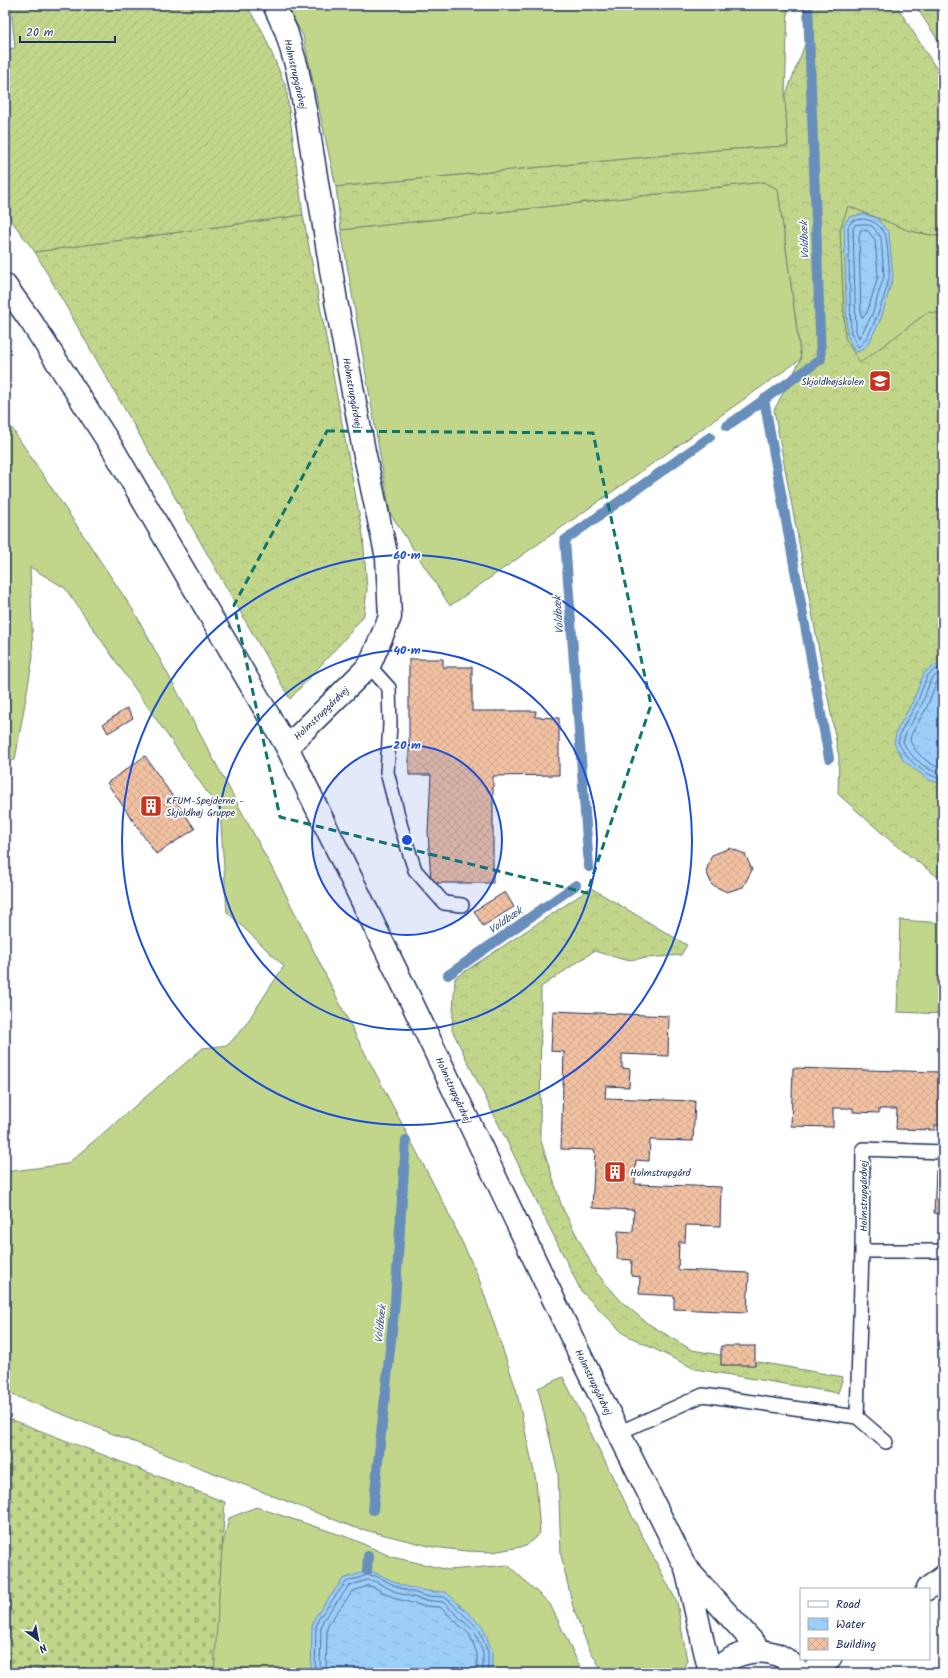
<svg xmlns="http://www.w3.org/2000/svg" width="948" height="1678" font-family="Kalam,sans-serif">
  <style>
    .grass { fill: #c1d68b; stroke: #6e8274 }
    .forest { fill: url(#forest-crowns); stroke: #6e8274 }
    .cemetery { fill: url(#cemetery-stones); stroke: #6e8274 }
    .park { fill: url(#park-tufts); stroke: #6e8274 }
    .garden { fill: url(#garden-furrows); stroke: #6e8274 }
    .water { fill: url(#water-ripples); stroke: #688ebb }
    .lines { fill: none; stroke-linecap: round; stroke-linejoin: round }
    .shore { stroke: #4f6f9c; stroke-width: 1 }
    .stream { stroke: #688ebb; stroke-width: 10 }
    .building { fill: url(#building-cross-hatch); stroke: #1b2f5e }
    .lane-casing { stroke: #1b2f5e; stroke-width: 16 }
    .street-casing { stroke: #1b2f5e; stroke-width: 25 }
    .secondary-casing { stroke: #1b2f5e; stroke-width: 25 }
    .lane { stroke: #fff; stroke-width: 13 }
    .street { stroke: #fff; stroke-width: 22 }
    .secondary { stroke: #fff; stroke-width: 22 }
    .marked { fill: none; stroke: #0f766e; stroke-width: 3; stroke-dasharray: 8 5; stroke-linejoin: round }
    .ring { fill: none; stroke: #1d4ed8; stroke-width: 2 }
    .labels { text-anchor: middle; stroke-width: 3.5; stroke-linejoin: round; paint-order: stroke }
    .street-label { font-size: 10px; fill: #1b2f5e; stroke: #fff }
    .poi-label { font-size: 10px; fill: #1b2f5e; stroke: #fff; text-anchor: start }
    .water-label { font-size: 11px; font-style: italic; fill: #3b5785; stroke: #fff }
    .centre { fill: #1d4ed8; stroke: #fff; stroke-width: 2 }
    .ring-label { font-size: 12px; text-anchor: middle; font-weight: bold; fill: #1d4ed8; stroke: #fff; stroke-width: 3.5; stroke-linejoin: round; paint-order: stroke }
  </style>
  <defs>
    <pattern id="forest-crowns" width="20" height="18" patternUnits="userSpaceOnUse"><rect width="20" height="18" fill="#c1d68b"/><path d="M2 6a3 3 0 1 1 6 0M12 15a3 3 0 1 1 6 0" fill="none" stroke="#a5b87a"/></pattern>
    <pattern id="cemetery-stones" width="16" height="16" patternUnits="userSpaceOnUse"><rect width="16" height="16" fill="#c1d68b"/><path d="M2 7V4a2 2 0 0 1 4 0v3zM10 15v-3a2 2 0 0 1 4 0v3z" fill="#a5b87a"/></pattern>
    <pattern id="park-tufts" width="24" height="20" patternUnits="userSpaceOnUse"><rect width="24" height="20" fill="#c1d68b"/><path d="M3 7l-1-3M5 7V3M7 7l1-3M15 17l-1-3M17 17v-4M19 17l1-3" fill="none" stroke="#a5b87a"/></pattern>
    <pattern id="garden-furrows" width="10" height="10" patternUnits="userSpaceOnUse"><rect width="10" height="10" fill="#c1d68b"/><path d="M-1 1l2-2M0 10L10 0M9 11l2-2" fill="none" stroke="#a5b87a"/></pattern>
    <pattern id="water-ripples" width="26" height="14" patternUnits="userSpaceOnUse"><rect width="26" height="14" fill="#9ccef9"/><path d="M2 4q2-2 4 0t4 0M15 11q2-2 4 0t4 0" fill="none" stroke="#86b1d8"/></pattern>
    <pattern id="building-cross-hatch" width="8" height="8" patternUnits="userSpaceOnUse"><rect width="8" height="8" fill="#f2c2a2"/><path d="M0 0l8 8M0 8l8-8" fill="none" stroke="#cfa78e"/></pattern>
  </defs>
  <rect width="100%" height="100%" fill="#fff"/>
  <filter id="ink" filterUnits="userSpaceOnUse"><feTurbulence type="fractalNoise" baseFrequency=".025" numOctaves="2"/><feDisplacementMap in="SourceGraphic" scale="8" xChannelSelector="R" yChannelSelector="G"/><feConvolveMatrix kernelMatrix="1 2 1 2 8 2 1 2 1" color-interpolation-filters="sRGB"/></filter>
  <g filter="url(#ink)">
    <path class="grass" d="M286,5h502l-3,92 3,49 -69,4 -383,37 -33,-151z
      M764,182l14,7 23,170 -351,247 -60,-93 -49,-283z
      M848,205l62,26 33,6v77l-15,-2 -68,52 -15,-25 -5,-109z
      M5,418l130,195 145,270 75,151 91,174 32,68 38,113 20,92 4,52 -14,13 -33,6 -27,-1 -33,-4 -80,-20 -348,-135v-220l62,-8 136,-116 25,-3 16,-18 40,-61 -57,-54 -7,-101 -155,-223 -35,-21 3,90 -18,103 -7,1 -3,-1v-113l6,-41 -6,-35z
      M900,920l43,3v91l-46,-2z
      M563,1377l70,141 44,84 10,59 -3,12h-80l-15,-24 -16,-42 -12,-52 -3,-82 -20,-85z
      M256,1507l94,31 42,19 57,13 59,-5 42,39 33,69h-390l36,-155z"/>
    <path class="forest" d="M812,5h84l47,74v158l-33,-6 -62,-25 -8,24 5,108 15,25 68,-51 15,2v567l-49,-37 -56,-50 1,-37 -65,-347 27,-51 -23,-170 -14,-7 -423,48 -5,-43 383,-37 69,-4 -3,-49 28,-74z
      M303,215l60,320 4,54 -3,26 -14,18 -60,66 -255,-447z
      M591,888l96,57 -6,10 -56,5 -31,-9 -53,36 -1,151 22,69 33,64 26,30 26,22 45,27 151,27 -5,16 -143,-24 -71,-35 -43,-43 -129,-261 3,-52z"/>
    <path class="cemetery" d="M5,1417l220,85 -11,171h-209z"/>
    <path class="park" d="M915,5h28v43z"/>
    <path class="garden" d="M11,5h235l16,25 24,57 17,128 -268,37 -30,-40v-163l10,-1z"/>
    <path class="water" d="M864,214l13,4 12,15 4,44 -12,42 -13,25 -6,6 -6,2 -3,-3 -6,-15 -3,-109 5,-8z
      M935,665h8v119l-14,-4 -25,-19 -10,-18 3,-13 16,-29 11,-28z
      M367,1571c12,2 21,8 32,13 15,6 31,8 47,8l37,35 9,24v22h-181l1,-47 3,-9 28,-38z"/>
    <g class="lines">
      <path class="shore" d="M863,219c10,1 17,6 22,15 2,4 5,38 4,43 -2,15 -19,64 -31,70l-7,-14 -3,-106 4,-6z
        M864,224l8,2 9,11 3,39 -12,39 -13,23 -3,-7 -3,-102 2,-4z
        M861,230l7,1 7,9 3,36 -11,37 -4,4 -2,-1 -2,-79z
        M943,669h-7l-9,7 -10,27 -16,28 -3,11c9,19 25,32 45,38
        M943,674h-5l-7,5 -9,25 -16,29 -3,9c8,16 23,28 40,33
        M943,680l-7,3 -9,24 -16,28 -1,6c6,13 19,24 33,28
        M315,1673l1,-46 3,-9 27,-36 21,-7 9,1 24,12 25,8 20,1 34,32 9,23v21
        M320,1673l1,-45 2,-8 26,-34 18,-6 7,1 24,12 26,7 19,2 32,30 8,21v20
        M326,1673l1,-44 2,-6 24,-32 15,-5 5,1 24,12 26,7 17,1 30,28 7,19v19"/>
      <path class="stream" d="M764,399l65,359
        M727,426l94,-67 -13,-354
        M589,867l-24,-327 145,-103
        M448,975l128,-90
        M373,1510l22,-208 11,-162
        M367,1571l1,-15"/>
    </g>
    <path class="building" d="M409,659h34v8h29v44h64l-1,6 24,1v57l-66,1v107h-62l-3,-52 3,-56h-22z
      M127,708l6,10 -25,15 -5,-9z
      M145,756l50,73 -39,25 -49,-71z
      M730,848l15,6 7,16 -9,17 -16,5 -15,-7 -6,-14 6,-16z
      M505,892l9,15 -31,19 -9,-15z
      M553,1011l116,5 -1,40 -46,-2v14l8,1 -1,18 -23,-1 -1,12 90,3 -2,40 -43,-1 -1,21 -13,-1 -1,24 86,3 -1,39 -34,-1 -1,17h-6l-1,28 71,3 -2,39 -73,-3v-13l-35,-2 1,-17 -9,-1 1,-16 -15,-1 1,-28 15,1 1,-22 -42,-2 3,-58 -34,-1 3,-97 -13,-1z
      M940,1063h3v62h-8v5l-39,-1 1,-20h-18v4l-26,-1v-4h-20v19l-42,-1 2,-58 147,4z
      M936,1170l7,1v43l-9,-1z
      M721,1346h34v19h-34z"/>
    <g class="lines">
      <g class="lane-casing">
        <path id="lane" d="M369,666l20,22 1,36 -3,48 14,55 14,43 29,33 18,2
          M862,1251h81
          M857,1417l29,25
          M618,1433l85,-38 154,22 5,-166 1,-102 80,3"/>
      </g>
      <g class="street-casing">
        <path id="street" d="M274,5l12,26 11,37 10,52 29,181 28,150 23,107 3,59 -21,49 -82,81"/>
      </g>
      <g class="secondary-casing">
        <path id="secondary" d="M5,285l27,38 81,126 174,298 126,258 170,356 103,207 24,105
          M687,1569l74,82
          M927,1589l16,-12
          M713,1673c22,-26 66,-31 86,0
          M811,1673l19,-14"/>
      </g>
      <use href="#lane" class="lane"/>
      <use href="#street" class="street"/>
      <use href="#secondary" class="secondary"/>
    </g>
  </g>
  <path class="marked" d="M327,431l266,2 58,272 -64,188 -307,-76 -46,-212z"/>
  <circle cx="407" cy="840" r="95" fill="#1d4ed8" fill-opacity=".12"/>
  <g class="ring">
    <circle cx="407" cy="840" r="95"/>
    <circle cx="407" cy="840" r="190"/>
    <circle cx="407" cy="840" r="285"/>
  </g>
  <defs>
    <g id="school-square" transform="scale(1.15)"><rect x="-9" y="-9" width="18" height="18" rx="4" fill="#c8321e" stroke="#fff"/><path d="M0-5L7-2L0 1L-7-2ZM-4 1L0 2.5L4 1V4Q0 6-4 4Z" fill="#fff"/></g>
    <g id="building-square" transform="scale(1.15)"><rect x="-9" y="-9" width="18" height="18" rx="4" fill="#c8321e" stroke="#fff"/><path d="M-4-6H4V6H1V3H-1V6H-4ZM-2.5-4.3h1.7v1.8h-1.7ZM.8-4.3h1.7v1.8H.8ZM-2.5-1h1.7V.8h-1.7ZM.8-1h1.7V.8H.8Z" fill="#fff"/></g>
  </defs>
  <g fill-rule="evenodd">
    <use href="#school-square" x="880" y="381"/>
    <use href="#building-square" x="151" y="806"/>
    <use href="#building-square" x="615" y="1172"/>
  </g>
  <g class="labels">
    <g class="street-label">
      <text transform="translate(296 74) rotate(77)" y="4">Holmstrupgårdvej</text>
      <text transform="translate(353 393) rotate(80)" y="4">Holmstrupgårdvej</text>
      <text transform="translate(321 713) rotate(-44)" y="4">Holmstrupgårdvej</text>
      <text transform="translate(454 1090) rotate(65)" y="4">Holmstrupgårdvej</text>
      <text transform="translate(863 1196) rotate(-90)" y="4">Holmstrupgårdvej</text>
      <text transform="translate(594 1382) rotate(64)" y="4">Holmstrupgårdvej</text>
    </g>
    <g class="poi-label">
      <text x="864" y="385" text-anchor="end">Skjoldhøjskolen</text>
      <text x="166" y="804">KFUM-Spejderne -<tspan x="166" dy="12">Skjoldhøj Gruppe</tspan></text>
      <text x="630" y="1176">Holmstrupgård</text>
    </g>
    <g class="water-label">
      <text transform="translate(804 240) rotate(-92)" y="4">Voldbæk</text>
      <text transform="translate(558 615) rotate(-94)" y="4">Voldbæk</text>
      <text transform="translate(505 920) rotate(-35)" y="4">Voldbæk</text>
      <text transform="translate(380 1324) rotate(-84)" y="4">Voldbæk</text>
    </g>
  </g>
  <circle cx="407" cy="840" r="6" class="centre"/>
  <g class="ring-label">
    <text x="407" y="559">60 m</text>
    <text x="407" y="654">40 m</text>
    <text x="407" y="749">20 m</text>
  </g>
  <rect width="948" height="1678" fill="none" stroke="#fff" stroke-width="20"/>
  <rect x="10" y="10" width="928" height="1658" fill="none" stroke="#1b2f5e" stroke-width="1.5" filter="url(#ink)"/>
  <rect x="800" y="1588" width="130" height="72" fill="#ffffff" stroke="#a4acbf"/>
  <rect x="808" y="1601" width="20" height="6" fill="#ffffff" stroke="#a4acbf"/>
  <text x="836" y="1608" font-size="12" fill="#1b2f5e">Road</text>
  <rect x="808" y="1618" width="20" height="12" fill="url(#water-ripples)" stroke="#a4acbf"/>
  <text x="836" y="1628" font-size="12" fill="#1b2f5e">Water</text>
  <rect x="808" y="1638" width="20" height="12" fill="url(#building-cross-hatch)" stroke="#a4acbf"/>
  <text x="836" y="1648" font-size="12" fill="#1b2f5e">Building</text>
  <g transform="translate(38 1640) rotate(148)" stroke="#ffffff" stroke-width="3" paint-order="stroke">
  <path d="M0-3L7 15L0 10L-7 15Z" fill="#1b2f5e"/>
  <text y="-6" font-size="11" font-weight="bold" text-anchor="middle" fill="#1b2f5e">N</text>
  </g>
  <path d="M20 36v6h95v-6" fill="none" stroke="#1b2f5e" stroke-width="2"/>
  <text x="26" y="36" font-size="12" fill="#1b2f5e" stroke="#ffffff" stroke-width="3" paint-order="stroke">20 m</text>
</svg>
